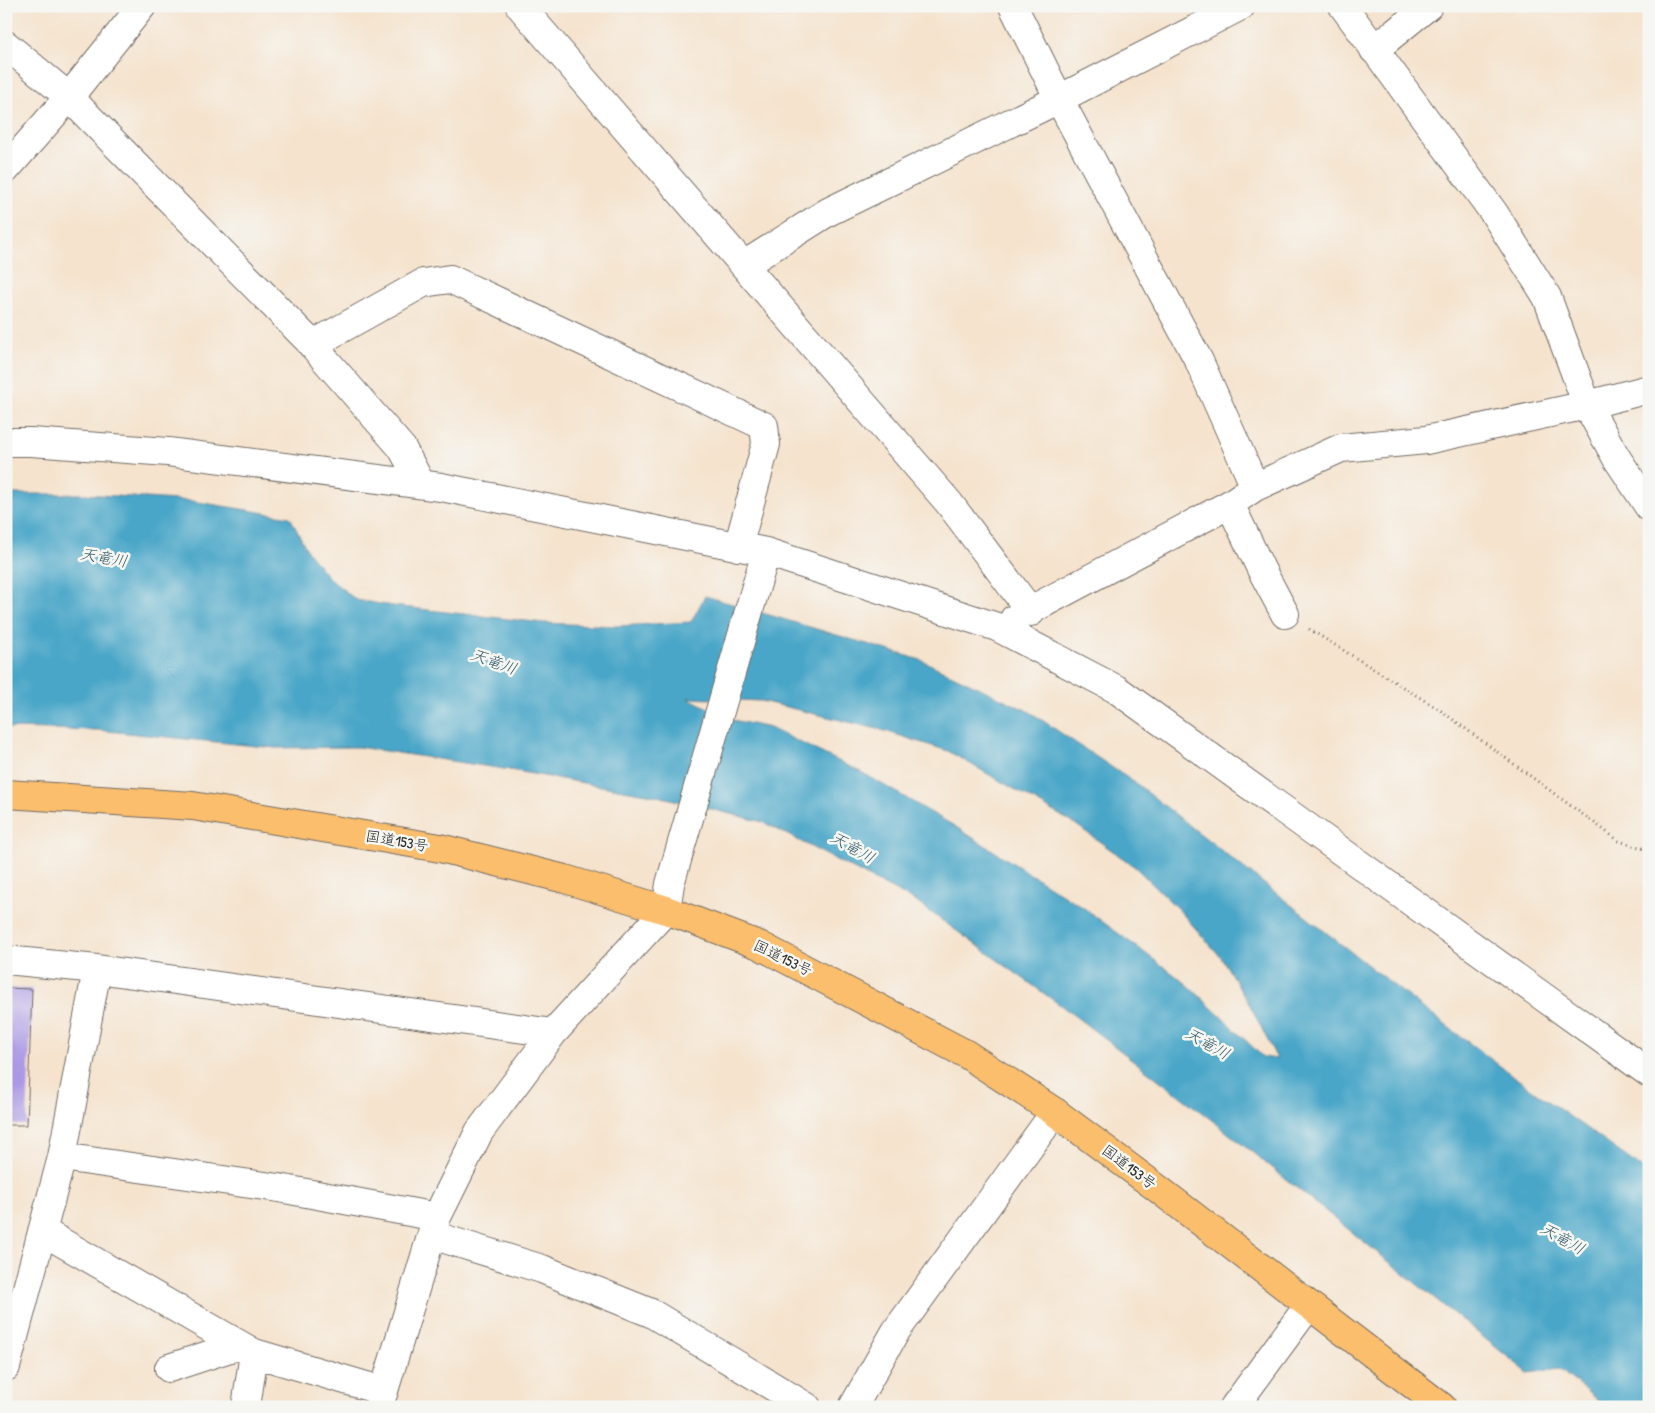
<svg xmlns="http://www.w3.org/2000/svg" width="1655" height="1413" font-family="'Patrick Hand','Klee One',sans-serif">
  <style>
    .water { fill: #49a6c8; stroke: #3a687a; fill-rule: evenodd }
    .building { fill: #ab99e4 }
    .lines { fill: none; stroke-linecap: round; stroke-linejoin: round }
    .minor-casing { stroke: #726b64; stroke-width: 30 }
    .highway-casing { stroke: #726b64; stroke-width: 30 }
    .path { stroke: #726b64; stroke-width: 3; stroke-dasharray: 1 4; stroke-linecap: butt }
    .minor { stroke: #fff; stroke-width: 28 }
    .highway { stroke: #fabe6d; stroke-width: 28 }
    .labels { text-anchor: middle; stroke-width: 5; stroke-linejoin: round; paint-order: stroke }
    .street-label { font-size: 15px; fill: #2b2b2b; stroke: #f6f6f2 }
    .water-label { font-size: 16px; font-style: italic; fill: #375c6a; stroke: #f6f6f2 }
  </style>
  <rect width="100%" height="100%" fill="#f6f6f2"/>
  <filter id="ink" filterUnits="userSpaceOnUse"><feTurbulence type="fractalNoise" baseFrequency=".02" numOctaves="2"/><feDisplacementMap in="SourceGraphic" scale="10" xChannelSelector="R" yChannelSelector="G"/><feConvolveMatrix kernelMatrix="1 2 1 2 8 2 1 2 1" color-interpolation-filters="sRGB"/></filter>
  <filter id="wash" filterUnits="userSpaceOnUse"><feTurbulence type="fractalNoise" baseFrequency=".0096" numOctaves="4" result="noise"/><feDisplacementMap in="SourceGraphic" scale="20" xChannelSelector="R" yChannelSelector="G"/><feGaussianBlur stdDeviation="1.12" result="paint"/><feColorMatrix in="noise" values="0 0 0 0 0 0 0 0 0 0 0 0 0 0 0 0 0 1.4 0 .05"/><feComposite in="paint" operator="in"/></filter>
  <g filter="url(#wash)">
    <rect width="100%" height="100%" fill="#f5e3cd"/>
    <path class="water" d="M6,494h79l107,7 98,16 18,35 21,26 27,22 37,6 151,17 73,3 74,-4 14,-26 216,64 109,52 108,73 282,221 100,75 129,92v234h-43l-47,-38 -31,4 -315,-252 -150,-114 -148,-106 -152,-79 -105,-26 -154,-27 -146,-22 -82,1 -179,-18 -91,-2zM688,698l73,3 121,29 66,21 127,73 60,43 44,43 42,47 30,50 26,52 -14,-2 -76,-73 -103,-76 -128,-81 -95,-55 -91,-44 -37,-8z"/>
    <g id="blocks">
      <path class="building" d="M6,988l26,1 -5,136h-21z
        M240,1403l-1,4h-44v-3z"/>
    </g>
  </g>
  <g filter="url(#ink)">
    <use href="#blocks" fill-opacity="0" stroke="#726b64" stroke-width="1"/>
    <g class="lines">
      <g class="minor-casing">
        <path id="minor" d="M520,6l429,497 82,109
          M1013,6l46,93 140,262 56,126
          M1343,6l151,207 53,84 40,108 29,52 33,50
          M6,45l63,52 239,243 94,108 19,36
          M1374,50l54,-44
          M6,169l63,-72 73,-91
          M744,265l84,-53 231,-113 182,-93
          M312,345l111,-62 27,-4 314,147 2,18 -28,103
          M6,442h25l137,10 273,35 325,65 231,75 119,62 533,384
          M1230,504l31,65 24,45
          M1014,619l216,-115 25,-17 86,-39 85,-8 161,-35 62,-16
          M6,960l91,9 456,64
          M62,1157l217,31 158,29
          M42,1231l212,122 -8,54
          M432,1235l110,34 109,44 156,94
          M254,1353l129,38
          M6,1367l56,-210 35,-188
          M169,1368l70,-23
          M379,1407l58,-190 42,-85 74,-99 113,-123 4,-26 96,-332
          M853,1407l43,-76 159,-219
          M1234,1407l75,-102"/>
      </g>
      <g class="highway-casing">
        <path id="highway" d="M6,794l187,12 247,42 125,31 101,31 93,35 207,109 89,58 98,73 289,222"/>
      </g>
      <path class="path" d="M1309,629l131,81 179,131 30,9"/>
      <use href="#minor" class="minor"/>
      <use href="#highway" class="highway"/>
    </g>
  </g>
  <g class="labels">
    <g class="street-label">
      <text transform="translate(397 841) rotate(10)" y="5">国道153号</text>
      <text transform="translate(783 958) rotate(26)" y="5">国道153号</text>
      <text transform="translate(1129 1167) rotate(37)" y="5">国道153号</text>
    </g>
    <g class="water-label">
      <text transform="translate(104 557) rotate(10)" y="6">天竜川</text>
      <text transform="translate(494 661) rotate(20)" y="6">天竜川</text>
      <text transform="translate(853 847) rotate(29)" y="6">天竜川</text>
      <text transform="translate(1208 1043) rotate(29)" y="6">天竜川</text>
      <text transform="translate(1563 1238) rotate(29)" y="6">天竜川</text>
    </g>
  </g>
  <rect width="1655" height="1413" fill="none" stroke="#f6f6f2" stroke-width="25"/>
</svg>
